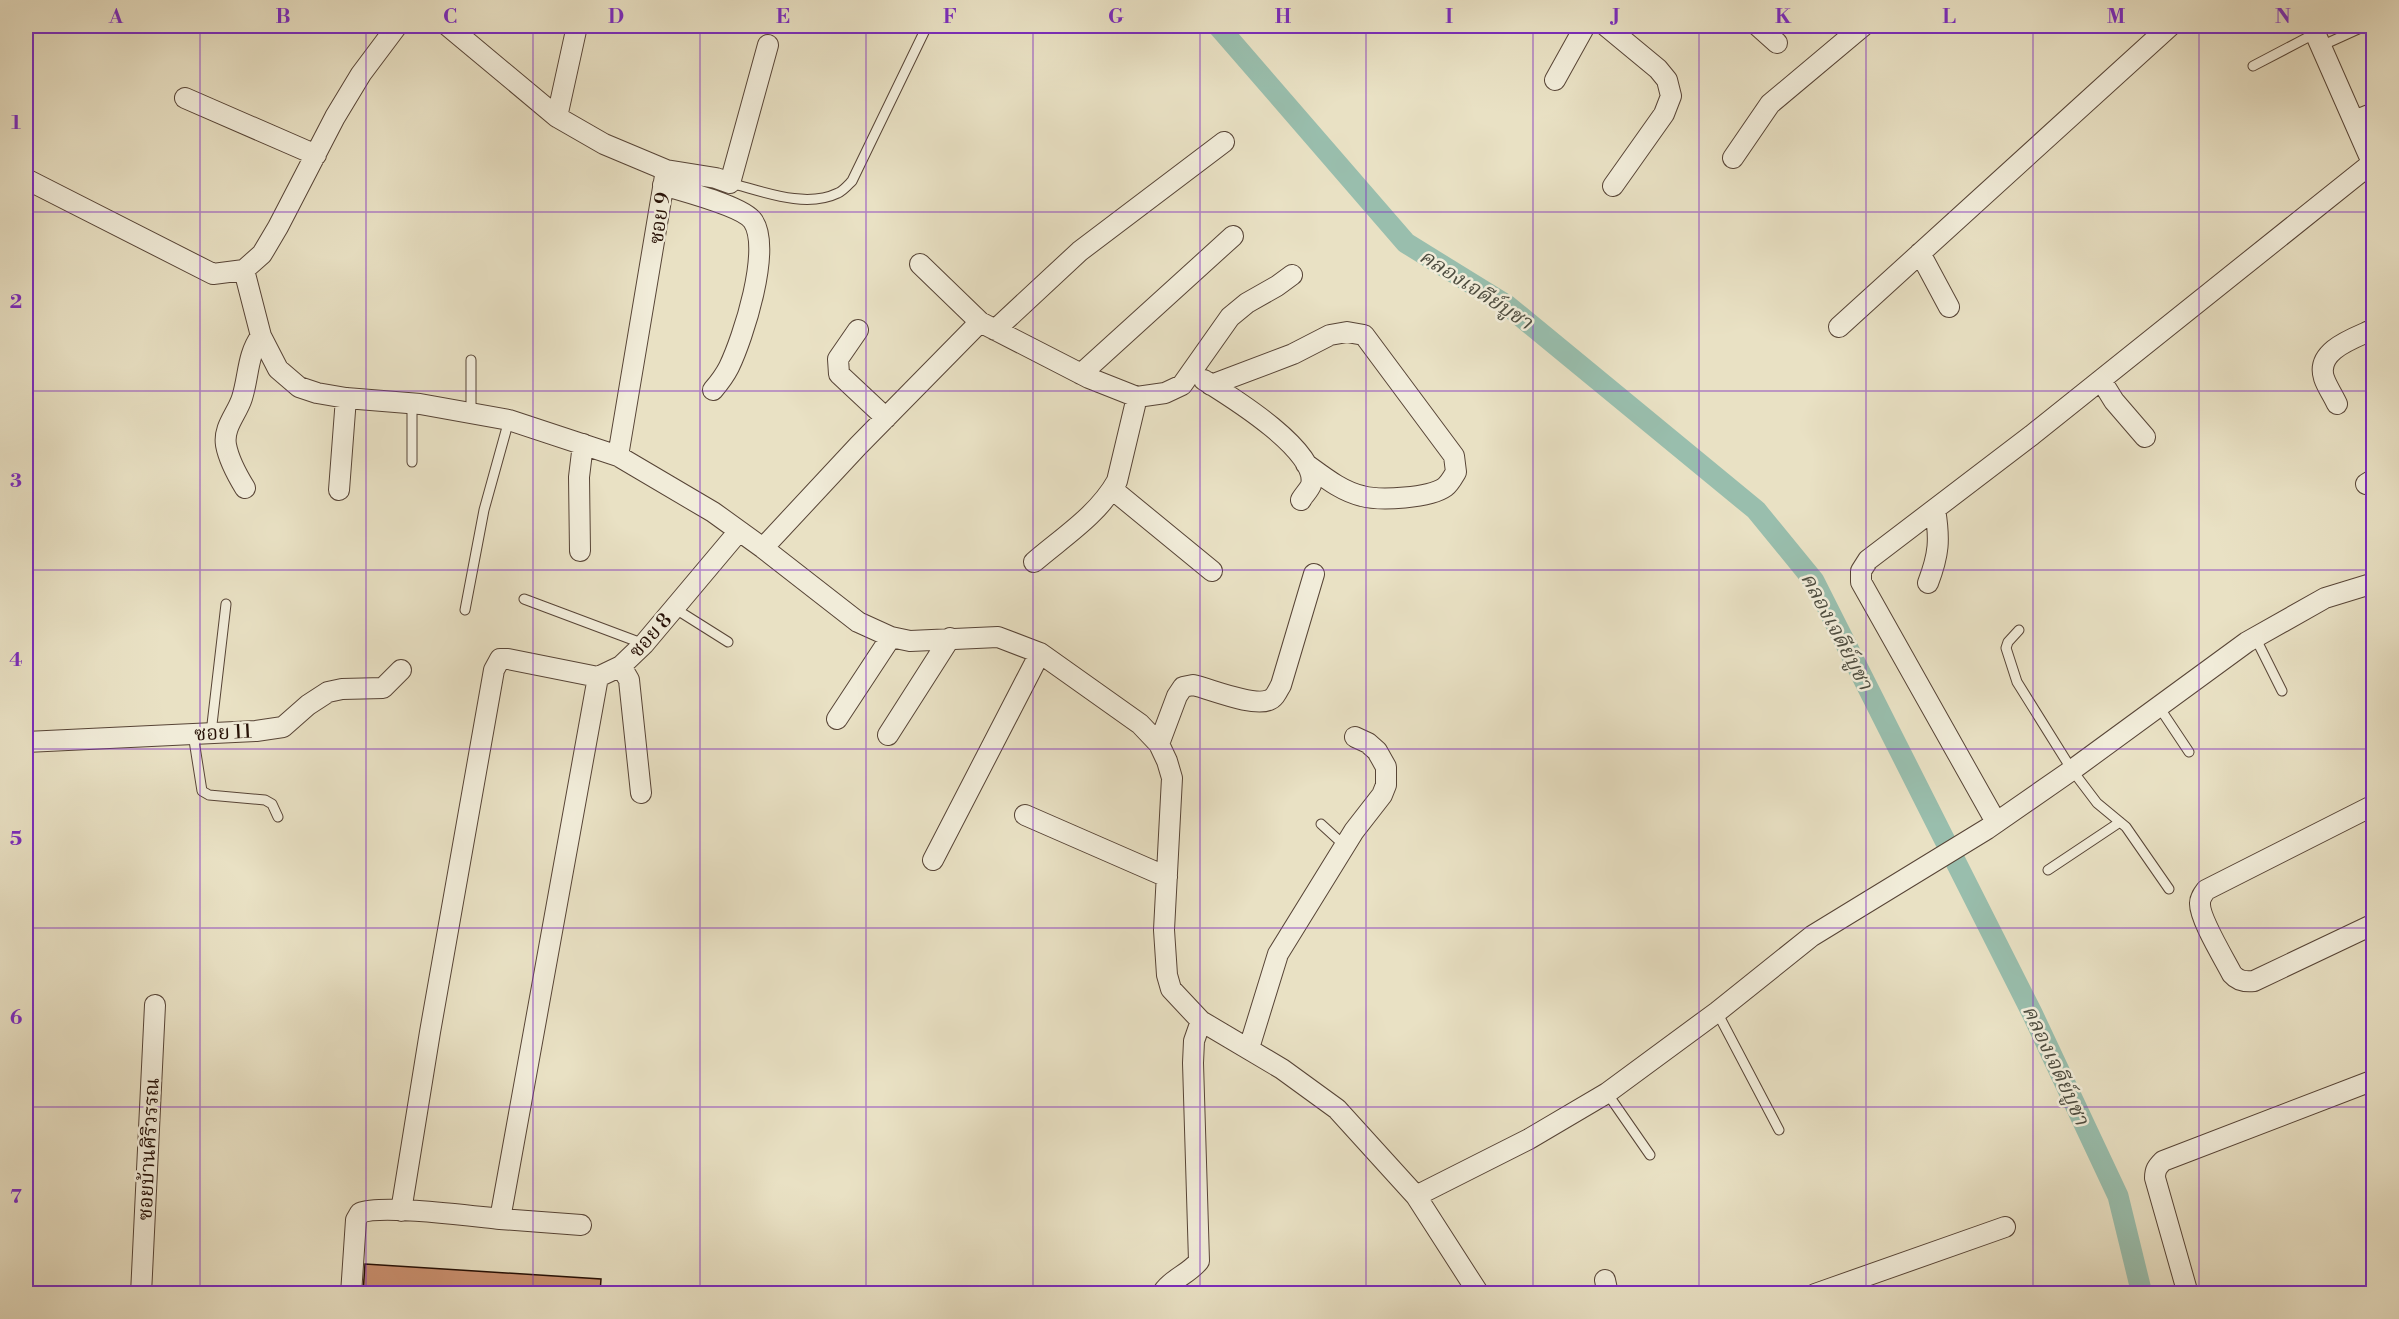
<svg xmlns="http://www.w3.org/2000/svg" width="2399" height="1319" font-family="'Libre Bodoni','Noto Serif Thai',serif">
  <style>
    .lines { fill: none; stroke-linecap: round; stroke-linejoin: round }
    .canal { stroke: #99bead; stroke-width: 21 }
    .building { fill: #cb9171; stroke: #261006; stroke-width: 1.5 }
    .service-casing { stroke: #574436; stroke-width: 11 }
    .minor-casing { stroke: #574436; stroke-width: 22 }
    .service { stroke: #f1ecd9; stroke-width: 9 }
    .minor { stroke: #f1ecd9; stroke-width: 20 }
    .grid { fill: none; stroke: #7b2cbf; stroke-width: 1.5; stroke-opacity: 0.55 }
    .labels { text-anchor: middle; stroke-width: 5; stroke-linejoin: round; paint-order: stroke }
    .street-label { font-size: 20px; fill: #261006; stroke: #f1ecd9 }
    .water-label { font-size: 21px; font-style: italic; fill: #4e4d40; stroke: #f1ecd9 }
    .neatline { fill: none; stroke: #7b2cbf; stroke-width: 2 }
    .grid-label { font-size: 20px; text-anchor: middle; font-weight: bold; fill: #7b2cbf }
  </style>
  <rect width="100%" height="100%" fill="#e9e1c4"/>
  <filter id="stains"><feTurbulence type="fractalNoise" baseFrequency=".00333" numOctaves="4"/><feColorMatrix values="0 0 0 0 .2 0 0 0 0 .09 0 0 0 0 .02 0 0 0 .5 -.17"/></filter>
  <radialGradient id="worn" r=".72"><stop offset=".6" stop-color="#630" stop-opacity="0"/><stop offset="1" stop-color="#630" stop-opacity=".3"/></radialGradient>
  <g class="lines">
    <path class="canal" d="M1218,26l188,217 102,63 248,204 58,71 218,432 86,183 24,98"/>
  </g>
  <path class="building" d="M365,1264l236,15 -1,14h-237z"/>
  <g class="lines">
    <g class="service-casing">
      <path id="service" d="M2321,46l44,-20
        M2253,66l63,-33
        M730,183c32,8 75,26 108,10 5,-2 10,-8 14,-12l75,-155
        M412,403v59
        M471,414v-54
        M524,599l120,45
        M674,608l54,34
        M465,610l19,-100 25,-90
        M2019,630l-11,12 -2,6 11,34 55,88 25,33 29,24 43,62
        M2255,637l27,54
        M2159,707l30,45
        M211,733l15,-129
        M193,734l9,57 7,4 56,5 7,4 6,13
        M1321,824l24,22
        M2048,870l72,-48
        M1717,1012l62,118
        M1607,1093l43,62"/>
    </g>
    <g class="minor-casing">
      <path id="minor" d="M448,26l109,91 47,27 62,26 -48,286
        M1606,26l52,43 9,11 4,16 -7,18 -51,72
        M1758,26l19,17
        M2312,26l62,141
        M1555,80l30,-54
        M185,98l131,57
        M557,117l20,-91
        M2354,121l20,-8
        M1733,158l37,-54 93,-78
        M666,170l50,8 14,5 38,-138
        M26,179l187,95 31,-4 18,-16 16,-27 57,-110 26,-43 36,-48
        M663,185c19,6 80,21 90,36 19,28 -10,117 -24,146 -4,8 -10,16 -16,23
        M1920,253l29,54
        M920,264l60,58 109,56 48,19 28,-4 17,-8 48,-68 17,-14 30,-17 15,-11
        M244,270l17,66 17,33 21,18 18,6 29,5 74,6 89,16 109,36 95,56 50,36 95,74 33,15 19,4 88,-4 42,16 100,71 19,20 8,17 5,17 -8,152 3,45 4,14 30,32 81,48 55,40 79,87 63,98
        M1839,327l331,-301
        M858,330l-20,29 1,15 47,44
        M995,330l85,-79 144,-109
        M1081,374l152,-138
        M1204,380c24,15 116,71 107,105 -2,5 -8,11 -10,15
        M2101,380l13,21 31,36
        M1211,385l82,-31 37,-19 17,-3 17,3 90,121 2,16c-3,5 -6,11 -11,15 -15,11 -65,14 -83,9 -21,-5 -38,-19 -56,-32
        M2337,404c-4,-9 -10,-17 -13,-26 -9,-28 31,-40 50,-49
        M2366,484l8,-5
        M245,488c-8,-13 -16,-27 -19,-43 -3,-18 11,-31 16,-47 7,-22 5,-43 19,-62
        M1112,489l100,82
        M339,490l7,-92
        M763,548l95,-102 122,-124
        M580,551l-1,-74 4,-33
        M1034,562c29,-25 64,-47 83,-81l20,-84
        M1928,583c11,-29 12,-43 7,-74
        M837,719l54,-82
        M888,735l62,-97
        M26,742l230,-11 27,-4 25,-22 20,-13 14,-3 41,-1 18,-18
        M1159,744l18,-48 6,-9 10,-2c18,4 60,22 76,15 6,-2 9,-10 12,-15l33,-111
        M641,793l-12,-113 -8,-14 23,-22 95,-113
        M2374,805l-168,85c-3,4 -6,8 -6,13 -1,15 25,57 32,71 6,7 13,8 22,7l120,-57
        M1025,815l142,62
        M1996,822l-135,-240v-11l7,-11 164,-125 340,-272
        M933,860l107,-207
        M1249,1048l29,-94 76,-123 28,-36 4,-10v-18l-9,-16 -9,-8 -13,-6
        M1416,1196l113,-57 78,-46 110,-81 95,-76 175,-107 85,-59 175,-128 78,-44 49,-15
        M401,1211l29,-179 64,-362 6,-11h8l90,18 23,-11
        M500,1219l81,6
        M1605,1280l3,14
        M141,1294l14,-289
        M351,1294l5,-74 4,-7c22,-9 111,3 140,6l98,-542
        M1162,1294c6,-13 27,-20 37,-33l-6,-198 1,-22 7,-20
        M1815,1294l190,-67
        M2188,1294l-33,-116c0,-8 2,-11 8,-17l211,-81"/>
    </g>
    <use href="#service" class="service"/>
    <use href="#minor" class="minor"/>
  </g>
  <path class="grid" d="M200,26v1268M366,26v1268M533,26v1268M700,26v1268M866,26v1268M1033,26v1268M1200,26v1268M1366,26v1268M1533,26v1268M1699,26v1268M1866,26v1268M2033,26v1268M2199,26v1268M26,212h2348M26,391h2348M26,570h2348M26,749h2348M26,928h2348M26,1107h2348"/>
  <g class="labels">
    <g class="street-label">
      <text transform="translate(659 218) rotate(-82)" y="7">ซอย 9</text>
      <text transform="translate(650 635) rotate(-48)" y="7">ซอย 8</text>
      <text transform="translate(223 732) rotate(-3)" y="7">ซอย 11</text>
      <text transform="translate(148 1149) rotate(-87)" y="7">ซอยบ้านศิริวรรณ</text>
    </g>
    <g class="water-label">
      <text transform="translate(1476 289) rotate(33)" y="7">คลองเจดีย์บูชา</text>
      <text transform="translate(1837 631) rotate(62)" y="7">คลองเจดีย์บูชา</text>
      <text transform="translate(2056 1065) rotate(65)" y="7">คลองเจดีย์บูชา</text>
    </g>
  </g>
  <rect width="2399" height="1319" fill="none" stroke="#e9e1c4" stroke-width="66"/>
  <rect x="33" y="33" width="2333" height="1253" class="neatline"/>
  <g class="grid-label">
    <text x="116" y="23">A</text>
    <text x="283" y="23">B</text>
    <text x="450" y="23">C</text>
    <text x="616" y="23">D</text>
    <text x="783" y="23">E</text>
    <text x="950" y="23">F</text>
    <text x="1116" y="23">G</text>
    <text x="1283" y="23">H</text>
    <text x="1449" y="23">I</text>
    <text x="1616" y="23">J</text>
    <text x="1783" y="23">K</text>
    <text x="1949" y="23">L</text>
    <text x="2116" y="23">M</text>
    <text x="2283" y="23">N</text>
    <text x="16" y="129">1</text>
    <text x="16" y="308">2</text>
    <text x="16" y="487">3</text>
    <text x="16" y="666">4</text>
    <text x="16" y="845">5</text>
    <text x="16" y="1024">6</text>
    <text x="16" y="1203">7</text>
  </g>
  <rect width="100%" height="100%" filter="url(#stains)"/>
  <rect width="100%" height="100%" fill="url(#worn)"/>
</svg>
